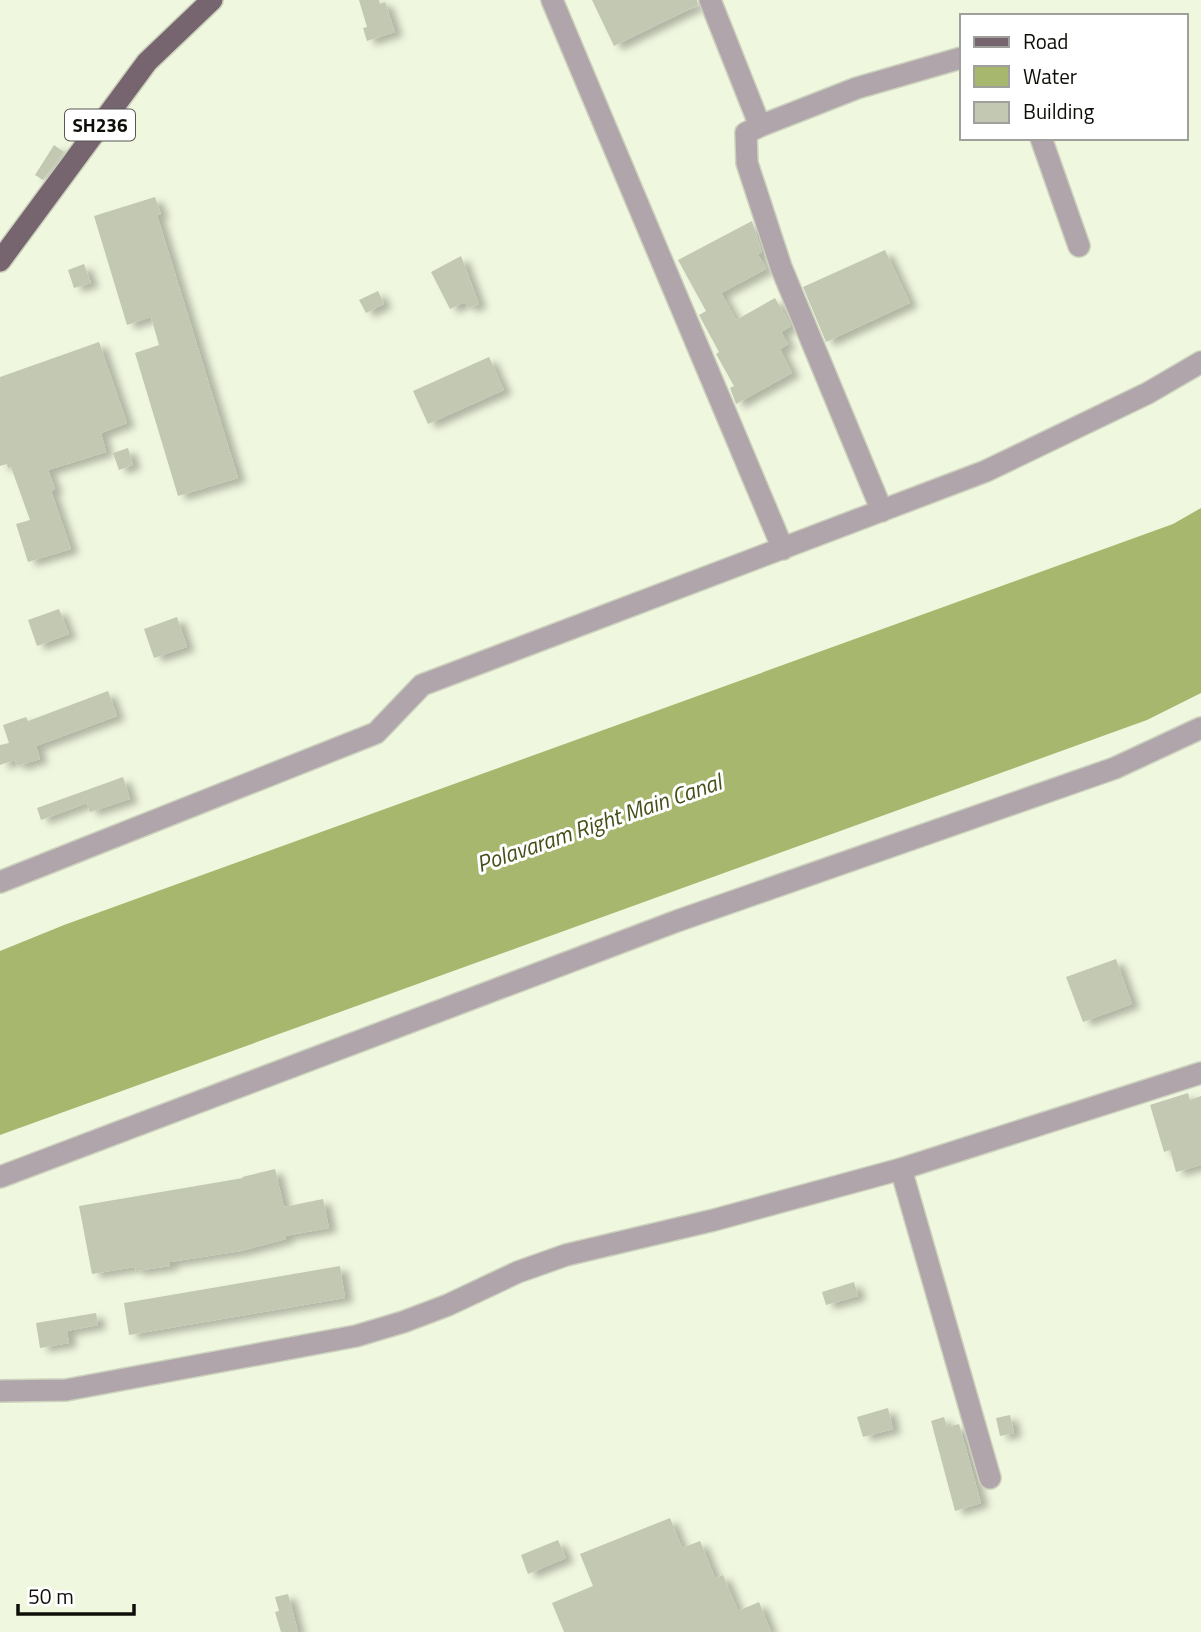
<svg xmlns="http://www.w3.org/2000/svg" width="1201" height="1632" font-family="'Titillium Web',sans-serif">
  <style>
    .water { fill: #a7b86e }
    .building { fill: #c2c8b1; filter: url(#shadow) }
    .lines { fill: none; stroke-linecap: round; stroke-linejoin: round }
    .minor-casing { stroke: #ccd2bd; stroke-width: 24 }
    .major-casing { stroke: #ccd2bd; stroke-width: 24 }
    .minor { stroke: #afa5aa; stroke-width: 21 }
    .major { stroke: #76646e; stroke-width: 21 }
    .labels { text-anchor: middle; stroke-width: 6; stroke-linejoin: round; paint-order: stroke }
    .shield { fill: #fff; stroke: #565752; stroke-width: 2 }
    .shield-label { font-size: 19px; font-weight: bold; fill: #0e0f08 }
    .water-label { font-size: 23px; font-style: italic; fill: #455019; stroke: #fff }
  </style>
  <defs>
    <filter id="shadow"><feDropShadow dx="8" dy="4.5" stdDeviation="3.5" flood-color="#0004"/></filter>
  </defs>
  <rect width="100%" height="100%" fill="#f0f7df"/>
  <path class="water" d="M1201,508v185l-54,27 -1147,415v-184l64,-26 1109,-401z"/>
  <path class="building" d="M359,0h20l1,4 5,-2 10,30 -28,9 -4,-13 4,-1z
    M592,0h105l1,5 -84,41z
    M54,145l10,7 -21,28 -8,-5z
    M155,197l6,17 -4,1 81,263 -60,18 -43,-143 24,-8 -8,-28 -24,8 -33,-109z
    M752,221l10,31 -4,2 8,15 -45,24 15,27 39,-22 16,28 -10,6 7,12 -8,5 12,24 -56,31 -6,-16 4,-2 -18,-32 3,-2 -20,-37 7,-4 -28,-51z
    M885,250l25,53 -84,39 -23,-55z
    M461,256l18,48 -11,4 -3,-6 -15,7 -19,-37z
    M84,264l7,19 -17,5 -6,-18z
    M378,291l6,13 -18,9 -7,-13z
    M99,342l28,81 -26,10 5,19 -58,18 7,19 -4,2 20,58 -43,13 -12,-38 14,-4 -19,-53 -3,1 -1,-4 -7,2v-89z
    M489,357l15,33 -76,34 -15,-33z
    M128,448l5,17 -14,5 -6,-17z
    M59,609l10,25 -32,12 -9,-26z
    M177,617l10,30 -33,11 -10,-29z
    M108,691l9,25 -81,30 4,13 -23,7 -2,-6 -15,5v-20l9,-2 -6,-18 23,-8 2,4z
    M123,777l7,22 -40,13 -3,-9 -46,17 -4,-12z
    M1116,959l16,45 -49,18 -17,-45z
    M1188,1093l2,7 11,-4v69l-25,7 -6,-22 -6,2 -14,-47z
    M275,1169l9,38 39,-8 6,29 -44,8 1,3 -45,12 -71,11v4l-34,5 -1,-4 -43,7 -13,-68 164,-28 -1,-1z
    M340,1266l5,32 -216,37 -5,-32z
    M854,1282l4,14 -32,9 -4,-13z
    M96,1313l2,12 -31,6 2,12 -29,5 -4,-25z
    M888,1408l5,21 -30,8 -6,-20z
    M1010,1415l4,18 -14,3 -4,-18z
    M944,1417l3,10 12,-3 22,79 -26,8 -24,-90z
    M670,1518l12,30 18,-7 15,37 8,-3 15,36 21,-9 12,30h-207l-12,-29 41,-17 -13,-32z
    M558,1540l8,18 -38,16 -7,-19z
    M288,1594l10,38h-17l-6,-20 4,-1 -4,-14z"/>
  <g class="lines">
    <g class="minor-casing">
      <path id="minor" d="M552,0l231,549
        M710,0l50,126
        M1041,138l38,108
        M882,511l-101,-244 -34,-104 -1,-30 14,-7 97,-38 104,-30
        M0,882l376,-149 46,-48 564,-214 162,-78 53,-31
        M901,1169l89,309
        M0,1177l677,-256 438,-153 86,-40
        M0,1391l66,-1 290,-54 47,-14 45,-17 70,-33 48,-17 148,-35 187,-51 300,-96"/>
    </g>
    <g class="major-casing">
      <path id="major" d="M0,261l147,-199 65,-62"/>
    </g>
    <use href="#minor" class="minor"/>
    <use href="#major" class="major"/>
  </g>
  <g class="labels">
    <rect class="shield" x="65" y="109.5" width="70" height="31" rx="5"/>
    <g class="shield-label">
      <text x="100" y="132">SH236</text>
    </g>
    <g class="water-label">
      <text transform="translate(599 823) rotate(-19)" y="8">Polavaram Right Main Canal</text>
    </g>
  </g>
  <rect x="960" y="14" width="228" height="126" fill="#ffffff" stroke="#9f9f9c" stroke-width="2"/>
  <rect x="974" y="37" width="35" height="10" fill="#76646e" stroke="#9f9f9c" stroke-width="2"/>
  <text x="1023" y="49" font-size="21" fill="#0e0f08">Road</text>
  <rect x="974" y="66" width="35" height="21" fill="#a7b86e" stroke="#9f9f9c" stroke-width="2"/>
  <text x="1023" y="84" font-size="21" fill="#0e0f08">Water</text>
  <rect x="974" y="102" width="35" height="21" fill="#c2c8b1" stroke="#9f9f9c" stroke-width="2"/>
  <text x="1023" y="119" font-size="21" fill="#0e0f08">Building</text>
  <path d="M18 1604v10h116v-10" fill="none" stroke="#0e0f08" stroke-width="3.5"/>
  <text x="28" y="1604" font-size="21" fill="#0e0f08" stroke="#ffffff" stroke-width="5" paint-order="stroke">50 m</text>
</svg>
